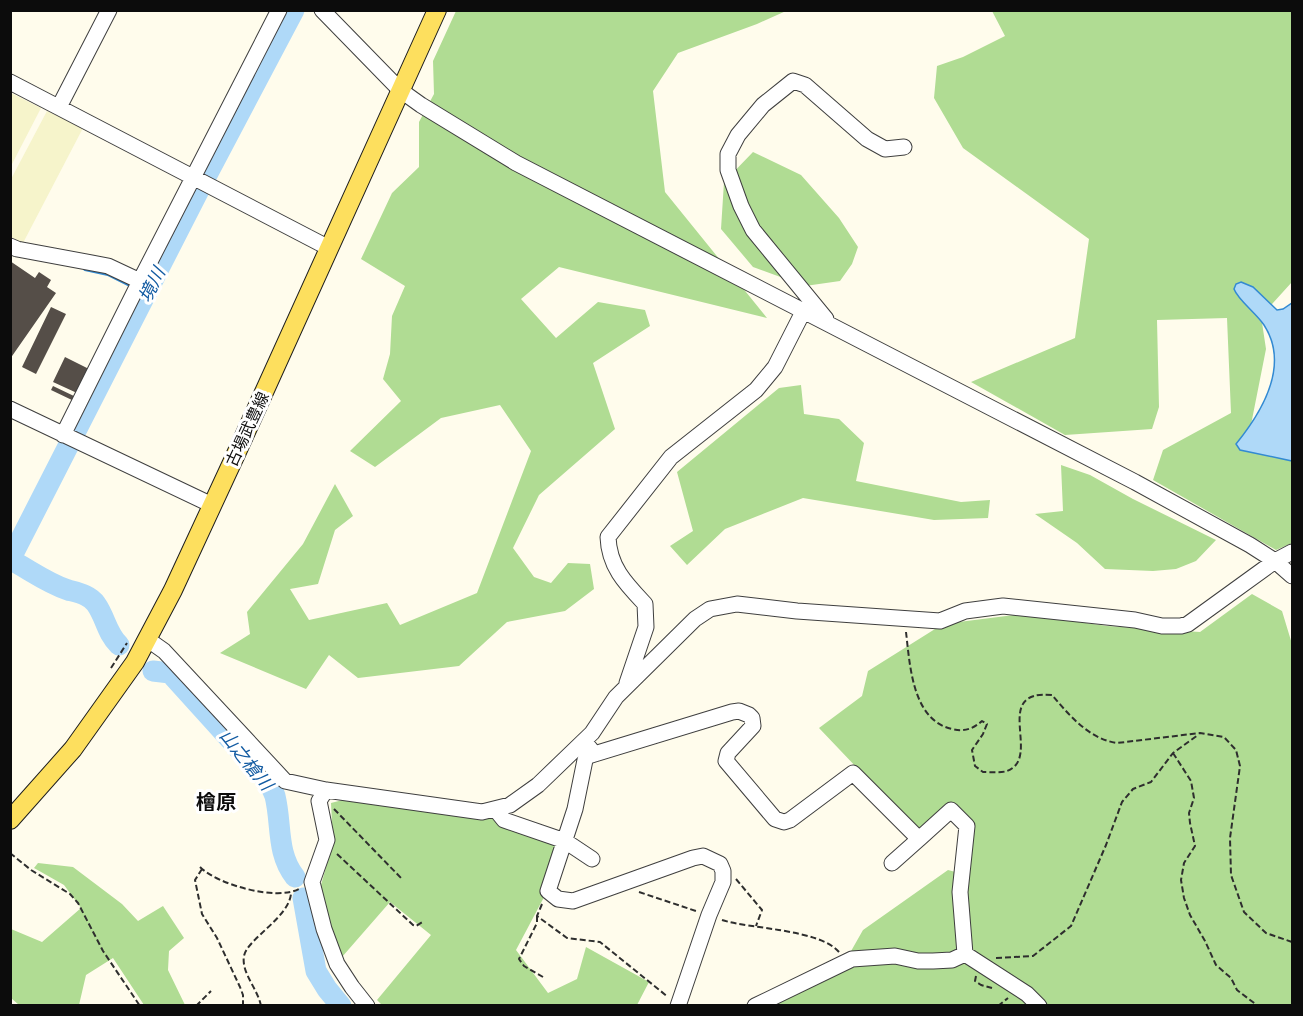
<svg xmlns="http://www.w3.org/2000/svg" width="1303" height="1016" font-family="'Crimson Pro','Noto Sans JP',serif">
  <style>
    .farmland { fill: #f6f4cb }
    .forest { fill: #b0dc93 }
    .water { fill: #afd9f8; stroke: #338ad2; stroke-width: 1.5 }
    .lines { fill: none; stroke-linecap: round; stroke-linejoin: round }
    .stream { stroke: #338ad2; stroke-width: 4 }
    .river { stroke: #afd9f8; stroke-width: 21 }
    .building { fill: #554e48 }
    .minor-casing { stroke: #3f3f3f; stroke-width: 17 }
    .major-casing { stroke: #1d1d1d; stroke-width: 20 }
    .path { stroke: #2e2e2e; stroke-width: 2; stroke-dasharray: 6 3; stroke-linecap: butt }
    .minor { stroke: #fff; stroke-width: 15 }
    .major { stroke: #fddf5e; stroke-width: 18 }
    .labels { text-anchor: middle; stroke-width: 6; stroke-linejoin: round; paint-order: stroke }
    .street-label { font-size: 16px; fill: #0c0c0c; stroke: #fff }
    .water-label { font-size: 18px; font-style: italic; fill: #125ba2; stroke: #fff }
    .quarter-label { font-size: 20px; font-weight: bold; fill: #0c0c0c; stroke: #fff }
  </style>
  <rect width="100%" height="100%" fill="#fffcec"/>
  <path class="farmland" d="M11,93l30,15 -30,58z
    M47,111l36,17 -60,115 -12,-6 -1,-56z"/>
  <path class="forest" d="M456,11h330l-29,13 -79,29 -25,38 12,101 102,126 -208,-51 -38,32 35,39 42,-36 47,8 5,16 -57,37 22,66 -76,66 -26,53 21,29 17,6 17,-20 22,1 4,25 -29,22 -58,11 -48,44 -101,12 -29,-23 -23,34 -86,-36 30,-19 -3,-22 56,-68 32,-60 18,32 -18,14 -17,54 -28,5 19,31 78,-17 13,22 77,-32 54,-142 -31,-46 -59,13 -66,49 -25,-16 51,-50 -18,-22 7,-25 2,-38 13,-30 -44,-27 31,-66 27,-26v-45l15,-28 -1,-33z
    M992,11h300v271l-31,34 5,33 -20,101 46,10v83l-16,7 -123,-70 10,-30 68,-37 -4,-95 -70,2 2,87 -7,22 -87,6 -94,-53 104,-44 14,-99 -126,-91 -29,-50 3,-32 26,-9 42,-21z
    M753,152l48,23 38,43 19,29 -6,17 -12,17 -35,5 -52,-19 -32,-38 3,-47z
    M801,385l3,29 35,5 25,24 -8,38 105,21 29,-2 -2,18 -54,2 -131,-22 -78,31 -38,36 -17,-19 23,-15 -16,-59 102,-84z
    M1061,465l29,10 43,24 83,41 -20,21 -20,8 -23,2 -48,-2 -28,-26 -42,-29 28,-3z
    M1252,594l30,17 10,33v361l-529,1 79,-39 21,-37 85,-60 19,5 4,-50 -19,-19 -34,26 -99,-104 43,-32 6,-25 75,-47 79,-10 85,12 93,6z
    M354,797l144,15 71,38 -53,100 32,43 29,-14 9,-32 63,35 -12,23h-255l-5,-5 54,-65 -41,-33 -48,55 -24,-61 15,-54 -2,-39z
    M38,863l35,4 49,37 16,17 25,-15 21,32 -15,13 -1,19 17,35h-41l-31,-47 -27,17 -7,30h-60l-8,-7v-69l31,13 39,-34 -17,-23 -30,-17z"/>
  <path class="water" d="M1241,282l12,5 24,23 6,-1 9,-6v158l-52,-11 -4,-6c26,-32 54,-79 28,-119 -8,-12 -26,-25 -30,-36l2,-5z"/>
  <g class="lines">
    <path class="stream" d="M85,269l23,5 24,12"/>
    <path class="river" d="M10,560l188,-368 96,-182
      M11,560c19,10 36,23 57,30 11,3 22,5 28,14 10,14 10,28 23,41
      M153,671l17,2 96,106c3,6 7,10 9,17 7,28 1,57 20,81
      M303,898l13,73 11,18 14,17"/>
  </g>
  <path class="building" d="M10,261l25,17 4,-6 12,8 -4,7 9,6 -46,66z
    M51,307l15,7 -30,60 -14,-7z
    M65,357l24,12 -12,24 -24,-11z
    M53,386l23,11 -2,4 -23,-11z"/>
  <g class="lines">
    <g class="minor-casing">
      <path id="minor" d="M322,10l78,80 21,15 95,58 619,319 115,63 25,16 17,15
        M10,82l319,166
        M59,107l50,-97
        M10,246l7,3 91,17 32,15 -77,154
        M140,281l139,-271
        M826,319l-73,-89 -12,-24 -13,-36v-16l10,-19 25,-30 30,-24 12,4 62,54 18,10 19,-2
        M10,409l202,96
        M147,639l17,12 121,130 41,9 156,22 28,-7 28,-20 54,-52 24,-36 79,-78 15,-10 27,-5 60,7 143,10 25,-10 38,-5 132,14 27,6h19l7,-2 87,-63 17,-9
        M627,683l19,-56 -1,-23c-19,-20 -36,-37 -37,-67l63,-80 85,-67 19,-23 29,-57
        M590,748l-2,8 -3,4 -10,49 -27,82 10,8 15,2 120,-43 10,-2 17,8 3,7v11l-14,33 -31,91
        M588,756l144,-44 7,-1 10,4 3,3 1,8 -25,27 -2,8 49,58 9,3 6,-2 63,-47 66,66 -27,24
        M326,790l-7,11 8,39 -15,42 12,47 13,35 15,23 15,19
        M496,810l8,10 61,21 27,18
        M919,839l32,-29 16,16 -7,66 5,62
        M755,1006l97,-47 43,-3 23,5h15l19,-1 13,-6 62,40 12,12"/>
    </g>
    <g class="major-casing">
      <path id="major" d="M10,820l63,-71 62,-87 38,-72 63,-136 201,-444"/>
    </g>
    <path class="path" d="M906,632c4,33 6,88 46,97 12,3 21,0 30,-8l5,3 -4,10 -11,16 3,16 8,6c7,0 18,1 24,-1 36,-13 -17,-82 45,-76 17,20 37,44 65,48l83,-10 24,4 12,13 4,16 -10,72 1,37 13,37 22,21 26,9
      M111,668l16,-25
      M1173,753l18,28 3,17 -5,15 1,10 5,23 -11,17 -3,17 3,18 6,17 15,26 11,24 15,13 6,12 21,16
      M334,809l69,71
      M10,853l21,17 39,24 8,9 25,48 37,55
      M337,854l76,71 3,1 8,-5
      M200,867c18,18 77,34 99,22
      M202,869l-7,11 7,34 15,24 23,49 3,8v11
      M736,879l26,31 -6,16
      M639,892l57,19
      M542,904l-5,12 30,22 33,4 68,55
      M537,916v7l-18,36 5,7 19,11
      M722,920c28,9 97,9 117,32
      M996,958l37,-2 38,-30 35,-81 16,-43 11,-13 18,-7 22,-29 25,-18
      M976,976l-1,5 6,4 11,3
      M196,1006l15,-15
      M261,1006c-3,-17 -20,-33 -17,-50 3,-17 46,-39 47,-63
      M998,1006l10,-8
      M1284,1006h2"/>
    <use href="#minor" class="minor"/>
    <use href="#major" class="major"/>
  </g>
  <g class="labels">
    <g class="street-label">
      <text transform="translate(247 429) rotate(-65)" y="6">古場武豊線</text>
    </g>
    <g class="water-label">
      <text transform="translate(152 285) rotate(-63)" y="6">境川</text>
      <text transform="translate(246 760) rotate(51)" y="6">山之槍川</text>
    </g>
    <g class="quarter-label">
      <text x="216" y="809">檜原</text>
    </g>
  </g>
  <rect width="1303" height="1016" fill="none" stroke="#0c0c0c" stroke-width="24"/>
</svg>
